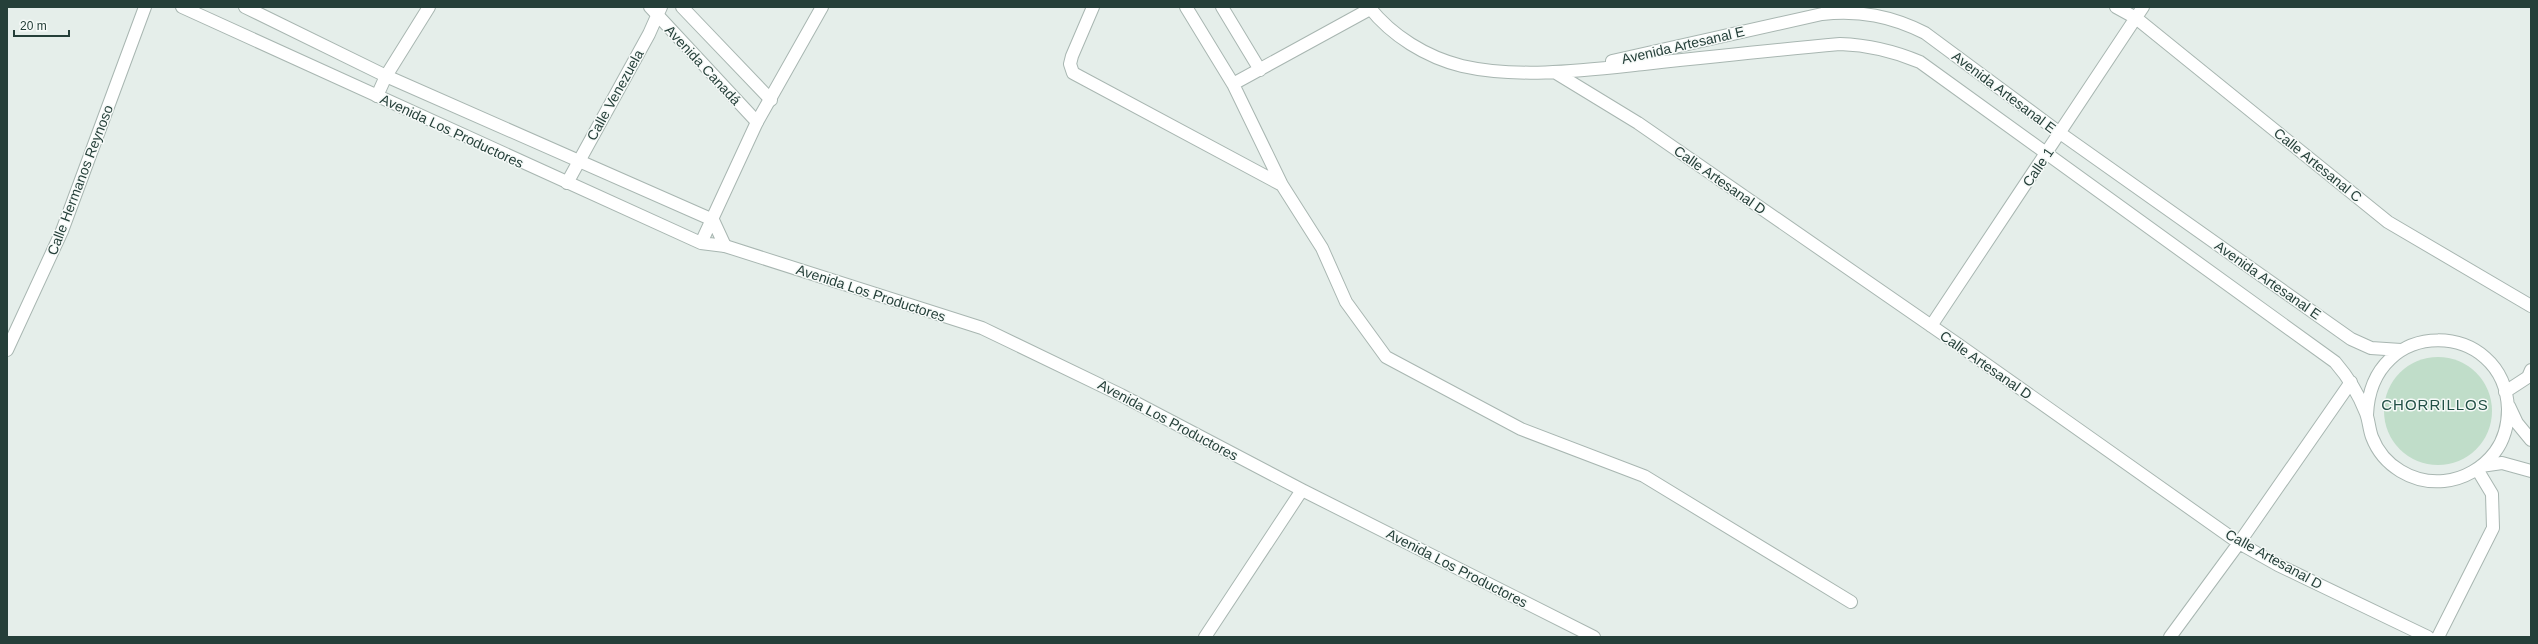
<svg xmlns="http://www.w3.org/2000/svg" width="2538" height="644" font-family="Helvetica,sans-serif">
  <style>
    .green { fill: #c0ddc9 }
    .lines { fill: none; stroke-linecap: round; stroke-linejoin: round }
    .minor-casing { stroke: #a8b6b1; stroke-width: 14 }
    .tertiary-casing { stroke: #a8b6b1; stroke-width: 14 }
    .minor { stroke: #fff; stroke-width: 12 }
    .tertiary { stroke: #fff; stroke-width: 12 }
    .labels { text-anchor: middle; stroke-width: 3; stroke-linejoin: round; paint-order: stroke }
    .street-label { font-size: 14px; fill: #253f39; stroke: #f6faf8 }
    .neighbourhood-label { font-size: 15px; letter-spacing: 1px; fill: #225046; stroke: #f6faf8 }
  </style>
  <rect width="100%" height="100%" fill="#e5eeea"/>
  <path class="green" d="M2384 411a54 54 0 1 1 108 0a54 54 0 1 1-108 0Z"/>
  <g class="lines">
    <g class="minor-casing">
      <path id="minor" d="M650,7l107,115
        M682,7l89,93
        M1093,7l-21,49 -2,8 3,9 209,112
        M1186,7l47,77 49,101 40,63 24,54 40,55 135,72 123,47 207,126
        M1222,7l38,63
        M1369,7c23,29 57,50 93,59 57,13 125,4 182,-2 65,-7 131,-14 196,-20 29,1 54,7 80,18l415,300c13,15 24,33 31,51 3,8 3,16 6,24 11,29 41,47 72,44 20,-2 39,-13 51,-29 9,-12 13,-28 13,-43 -3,-90 -137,-95 -141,6
        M2116,7l20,11 252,204 143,84
        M1612,61l210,-47c38,-4 69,2 103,19l135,100 291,206 20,9 30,2
        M1556,73l82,50 318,220 283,200 39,22 150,72
        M1233,84l137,-75
        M377,96l9,-20 43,-69
        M567,183l82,-149 12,-27
        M725,246l257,82 139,67 181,95 292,147
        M1931,326l212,-319
        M2505,392l23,-15 3,-7
        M2509,406l8,17 14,17
        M2481,466l21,-3 29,8
        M1205,637l97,-147
        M2170,637l69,-94 112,-161
        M2438,637l55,-109 -1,-34 -15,-25"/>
    </g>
    <g class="tertiary-casing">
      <path id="tertiary" d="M182,7l519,236 24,3
        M245,7l141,69 327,144 12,26
        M701,243l56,-121 65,-115
        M7,350l55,-119 83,-224"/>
    </g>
    <use href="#minor" class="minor"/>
    <use href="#tertiary" class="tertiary"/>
  </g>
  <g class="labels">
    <g class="street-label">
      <text transform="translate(1683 45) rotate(-13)" y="5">Avenida Artesanal E</text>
      <text transform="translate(703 65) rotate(47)" y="5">Avenida Canadá</text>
      <text transform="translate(2004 92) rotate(37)" y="5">Avenida Artesanal E</text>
      <text transform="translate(615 95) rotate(-61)" y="5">Calle Venezuela</text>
      <text transform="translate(452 131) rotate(25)" y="5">Avenida Los Productores</text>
      <text transform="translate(2318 165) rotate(39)" y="5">Calle Artesanal C</text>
      <text transform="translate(2038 167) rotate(-56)" y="5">Calle 1</text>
      <text transform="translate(80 180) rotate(-69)" y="5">Calle Hermanos Reynoso</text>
      <text transform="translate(1720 180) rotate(35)" y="5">Calle Artesanal D</text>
      <text transform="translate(2268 280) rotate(35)" y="5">Avenida Artesanal E</text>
      <text transform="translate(871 293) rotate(18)" y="5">Avenida Los Productores</text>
      <text transform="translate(1986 365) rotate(35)" y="5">Calle Artesanal D</text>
      <text transform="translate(1168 420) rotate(28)" y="5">Avenida Los Productores</text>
      <text transform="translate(2274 559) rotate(29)" y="5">Calle Artesanal D</text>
      <text transform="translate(1457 568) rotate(27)" y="5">Avenida Los Productores</text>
    </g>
    <g class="neighbourhood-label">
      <text x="2435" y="410">CHORRILLOS</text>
    </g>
  </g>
  <rect width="2538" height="644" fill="none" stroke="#253f39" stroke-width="16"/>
  <path d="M14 30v6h55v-6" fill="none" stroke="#253f39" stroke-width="2"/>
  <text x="20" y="30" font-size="12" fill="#253f39" stroke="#f6faf8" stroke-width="3" paint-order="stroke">20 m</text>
</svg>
